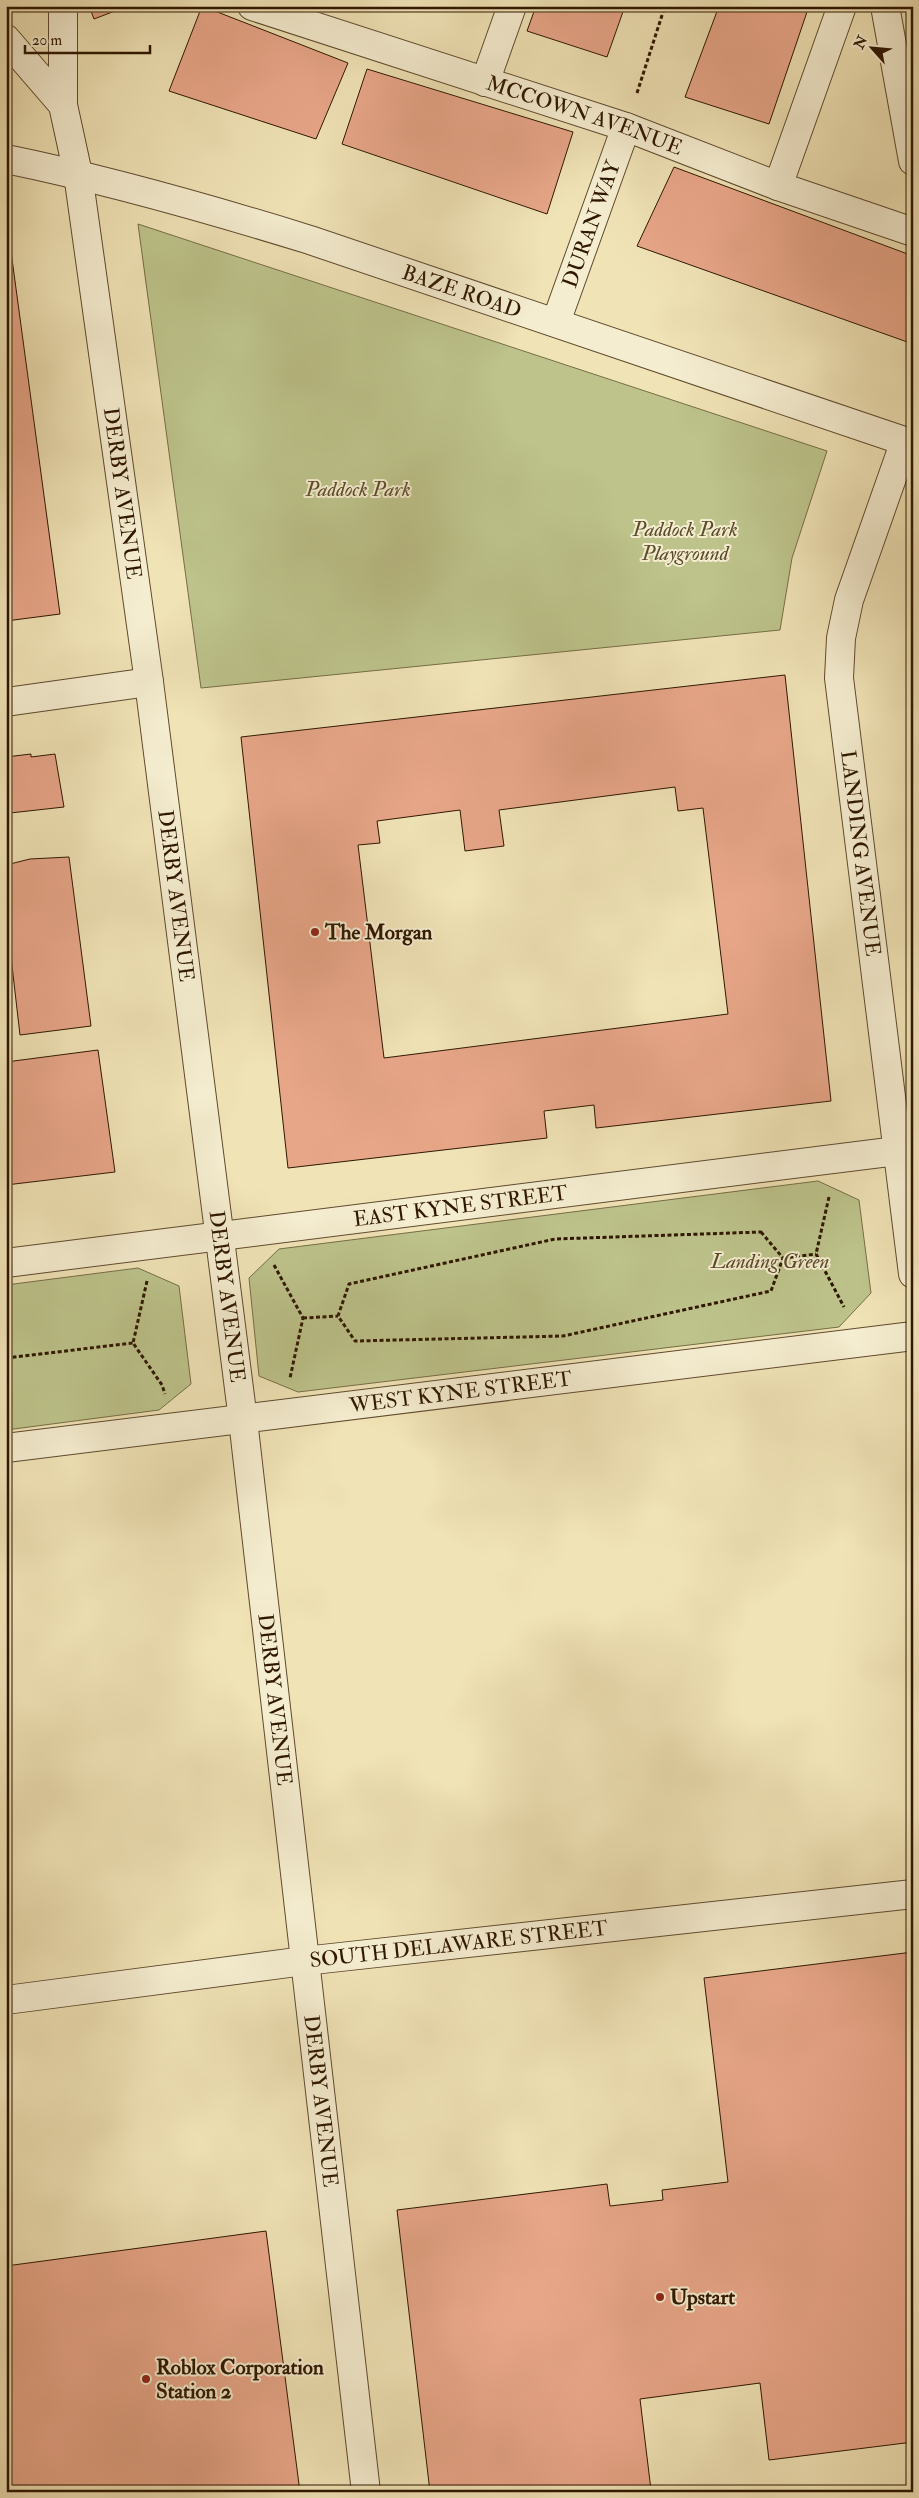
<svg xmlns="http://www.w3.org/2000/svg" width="919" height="2498" font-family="'IM FELL Double Pica',serif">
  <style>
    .green { fill: #bdc38b; stroke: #766d46 }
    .building { fill: #e8a689; stroke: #2f1700; fill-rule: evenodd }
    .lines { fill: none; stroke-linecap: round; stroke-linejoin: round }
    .minor-casing { stroke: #5f4a2e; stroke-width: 30 }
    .path { stroke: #2f1700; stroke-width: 3; stroke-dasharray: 4 2.5; stroke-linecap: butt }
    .minor { stroke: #f5edd0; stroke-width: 28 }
    .poi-dot { fill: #8f2418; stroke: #f5edd0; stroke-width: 2 }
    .labels { text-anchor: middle; stroke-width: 4; stroke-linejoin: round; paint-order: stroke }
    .street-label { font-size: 21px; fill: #2f1700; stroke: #f5edd0 }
    .park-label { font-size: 21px; font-style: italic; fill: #5a4b2a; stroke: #f5edd0 }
    .poi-label { font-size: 21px; font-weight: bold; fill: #2f1700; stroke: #f5edd0; text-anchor: start }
  </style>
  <rect width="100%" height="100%" fill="#f0e3b6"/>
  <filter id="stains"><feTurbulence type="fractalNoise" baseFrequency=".004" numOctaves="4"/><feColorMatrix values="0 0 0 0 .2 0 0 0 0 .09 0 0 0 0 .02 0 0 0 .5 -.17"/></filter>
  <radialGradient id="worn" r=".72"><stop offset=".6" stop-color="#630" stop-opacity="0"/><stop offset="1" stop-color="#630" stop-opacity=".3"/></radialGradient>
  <path class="green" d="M138,224l689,227 -35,107 -12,72 -579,58z
    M818,1181l41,19 12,93 -32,34 -541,65 -39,-16 -10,-98 30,-29z
    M138,1268l41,18 12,98 -32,26 -153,20v-145z"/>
  <path class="building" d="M89,6h39l-34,13z
    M202,6l146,57 -32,76 -147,-48z
    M536,6h89l-18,51 -80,-26z
    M719,6h90l-40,118 -84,-27z
    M367,69l206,63 -26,82 -205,-70z
    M674,167l239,89v88l-276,-98z
    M6,244h4l50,370 -54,7z
    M785,675l46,426 -235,27 -2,-23 -50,6 3,27 -259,30 -47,-431zM675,787l3,24 25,-3 25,206 -344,44 -26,-213 22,-2 -3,-22 83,-11 5,41 39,-5 -5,-36z
    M31,754v3l24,-3 9,53 -54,6 1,6 -5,1v-63z
    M69,857l22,169 -71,9 -9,-78 -5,1v-93l24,-6z
    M98,1050l17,122 -109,13v-123z
    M913,1952v490l-144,18 -9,-77 -120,16 11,91 -221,2 -33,-282 210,-26 3,22 53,-6 -1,-10 66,-8 -24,-204z
    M266,2231l34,261h-294v-226z"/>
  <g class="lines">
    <g class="minor-casing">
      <g id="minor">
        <path id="s1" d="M63,6v99l15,69 71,508 94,738 123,1072"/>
        <path id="s2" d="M252,6l374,121 152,59 135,46"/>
        <path d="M885,6l28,155"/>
        <path d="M6,39l57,66"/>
        <path d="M485,82l27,-76"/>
        <path id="s3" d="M6,159c103,21 204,50 304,81l603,204"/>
        <path d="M778,186l64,-180"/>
        <path id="s4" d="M556,322l70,-195"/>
        <path id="s5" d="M905,441l-56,159 -8,38 -2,40 74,596"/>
        <path d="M6,702l143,-20"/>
        <path id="s6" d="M6,1263l907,-114"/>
        <path id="s7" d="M6,1448l907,-112"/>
        <path id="s8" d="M6,2000l298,-39 609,-67"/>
      </g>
    </g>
    <path class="path" d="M637,93l28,-87
      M829,1197l-13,57 28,53
      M761,1232l22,26 -12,33 -208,45 -208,5 -17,-25 11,-32 206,-45z
      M783,1258l33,-4
      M274,1265l29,53 -13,60
      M147,1281l-14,62 29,42 3,9
      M303,1318l35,-2
      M6,1358l127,-15"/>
    <use href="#minor" class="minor"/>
  </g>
  <g class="poi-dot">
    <circle cx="315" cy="932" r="5"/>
    <circle cx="660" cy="2297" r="5"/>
    <circle cx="146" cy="2379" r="5"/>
  </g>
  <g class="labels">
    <g class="street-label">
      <text dy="7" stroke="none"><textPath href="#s2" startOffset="350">MCCOWN AVENUE</textPath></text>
      <text dy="7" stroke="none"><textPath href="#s4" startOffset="104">DURAN WAY</textPath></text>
      <text dy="7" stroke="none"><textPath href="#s3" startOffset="475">BAZE ROAD</textPath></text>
      <text dy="7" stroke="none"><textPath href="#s1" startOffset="492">DERBY AVENUE</textPath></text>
      <text dy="7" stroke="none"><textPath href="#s5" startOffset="424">LANDING AVENUE</textPath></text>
      <text dy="7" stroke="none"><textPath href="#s1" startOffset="898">DERBY AVENUE</textPath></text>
      <text dy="7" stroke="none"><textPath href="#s6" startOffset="458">EAST KYNE STREET</textPath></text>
      <text dy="7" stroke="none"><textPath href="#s1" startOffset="1302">DERBY AVENUE</textPath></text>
      <text dy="7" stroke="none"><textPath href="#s7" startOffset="458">WEST KYNE STREET</textPath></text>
      <text dy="7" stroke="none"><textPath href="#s1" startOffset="1708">DERBY AVENUE</textPath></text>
      <text dy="7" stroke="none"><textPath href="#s8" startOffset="456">SOUTH DELAWARE STREET</textPath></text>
      <text dy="7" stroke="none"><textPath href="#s1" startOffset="2112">DERBY AVENUE</textPath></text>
    </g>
    <g class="park-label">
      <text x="358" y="496">Paddock Park</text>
      <text x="685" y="536">Paddock Park<tspan x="685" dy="24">Playground</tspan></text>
      <text x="770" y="1268">Landing Green</text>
    </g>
    <g class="poi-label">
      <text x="325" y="939">The Morgan</text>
      <text x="670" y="2304">Upstart</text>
      <text x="156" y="2374">Roblox Corporation<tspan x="156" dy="24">Station 2</tspan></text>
    </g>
  </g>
  <rect width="919" height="2498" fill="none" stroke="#f0e3b6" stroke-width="25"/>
  <rect x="8" y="8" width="904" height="2483" fill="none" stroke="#2f1700" stroke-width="2.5"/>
  <rect x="12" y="12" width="894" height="2473" fill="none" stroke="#2f1700"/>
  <g transform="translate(872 48) rotate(297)" stroke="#f5edd0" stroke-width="4" paint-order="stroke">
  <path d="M0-4L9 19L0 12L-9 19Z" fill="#2f1700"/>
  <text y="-8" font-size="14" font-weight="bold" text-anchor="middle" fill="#2f1700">N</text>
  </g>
  <path d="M25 45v8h125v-8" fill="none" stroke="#2f1700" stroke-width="2.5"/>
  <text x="32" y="45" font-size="15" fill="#2f1700" stroke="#f5edd0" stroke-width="4" paint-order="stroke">20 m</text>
  <rect width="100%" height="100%" filter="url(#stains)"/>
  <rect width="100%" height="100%" fill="url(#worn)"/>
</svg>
